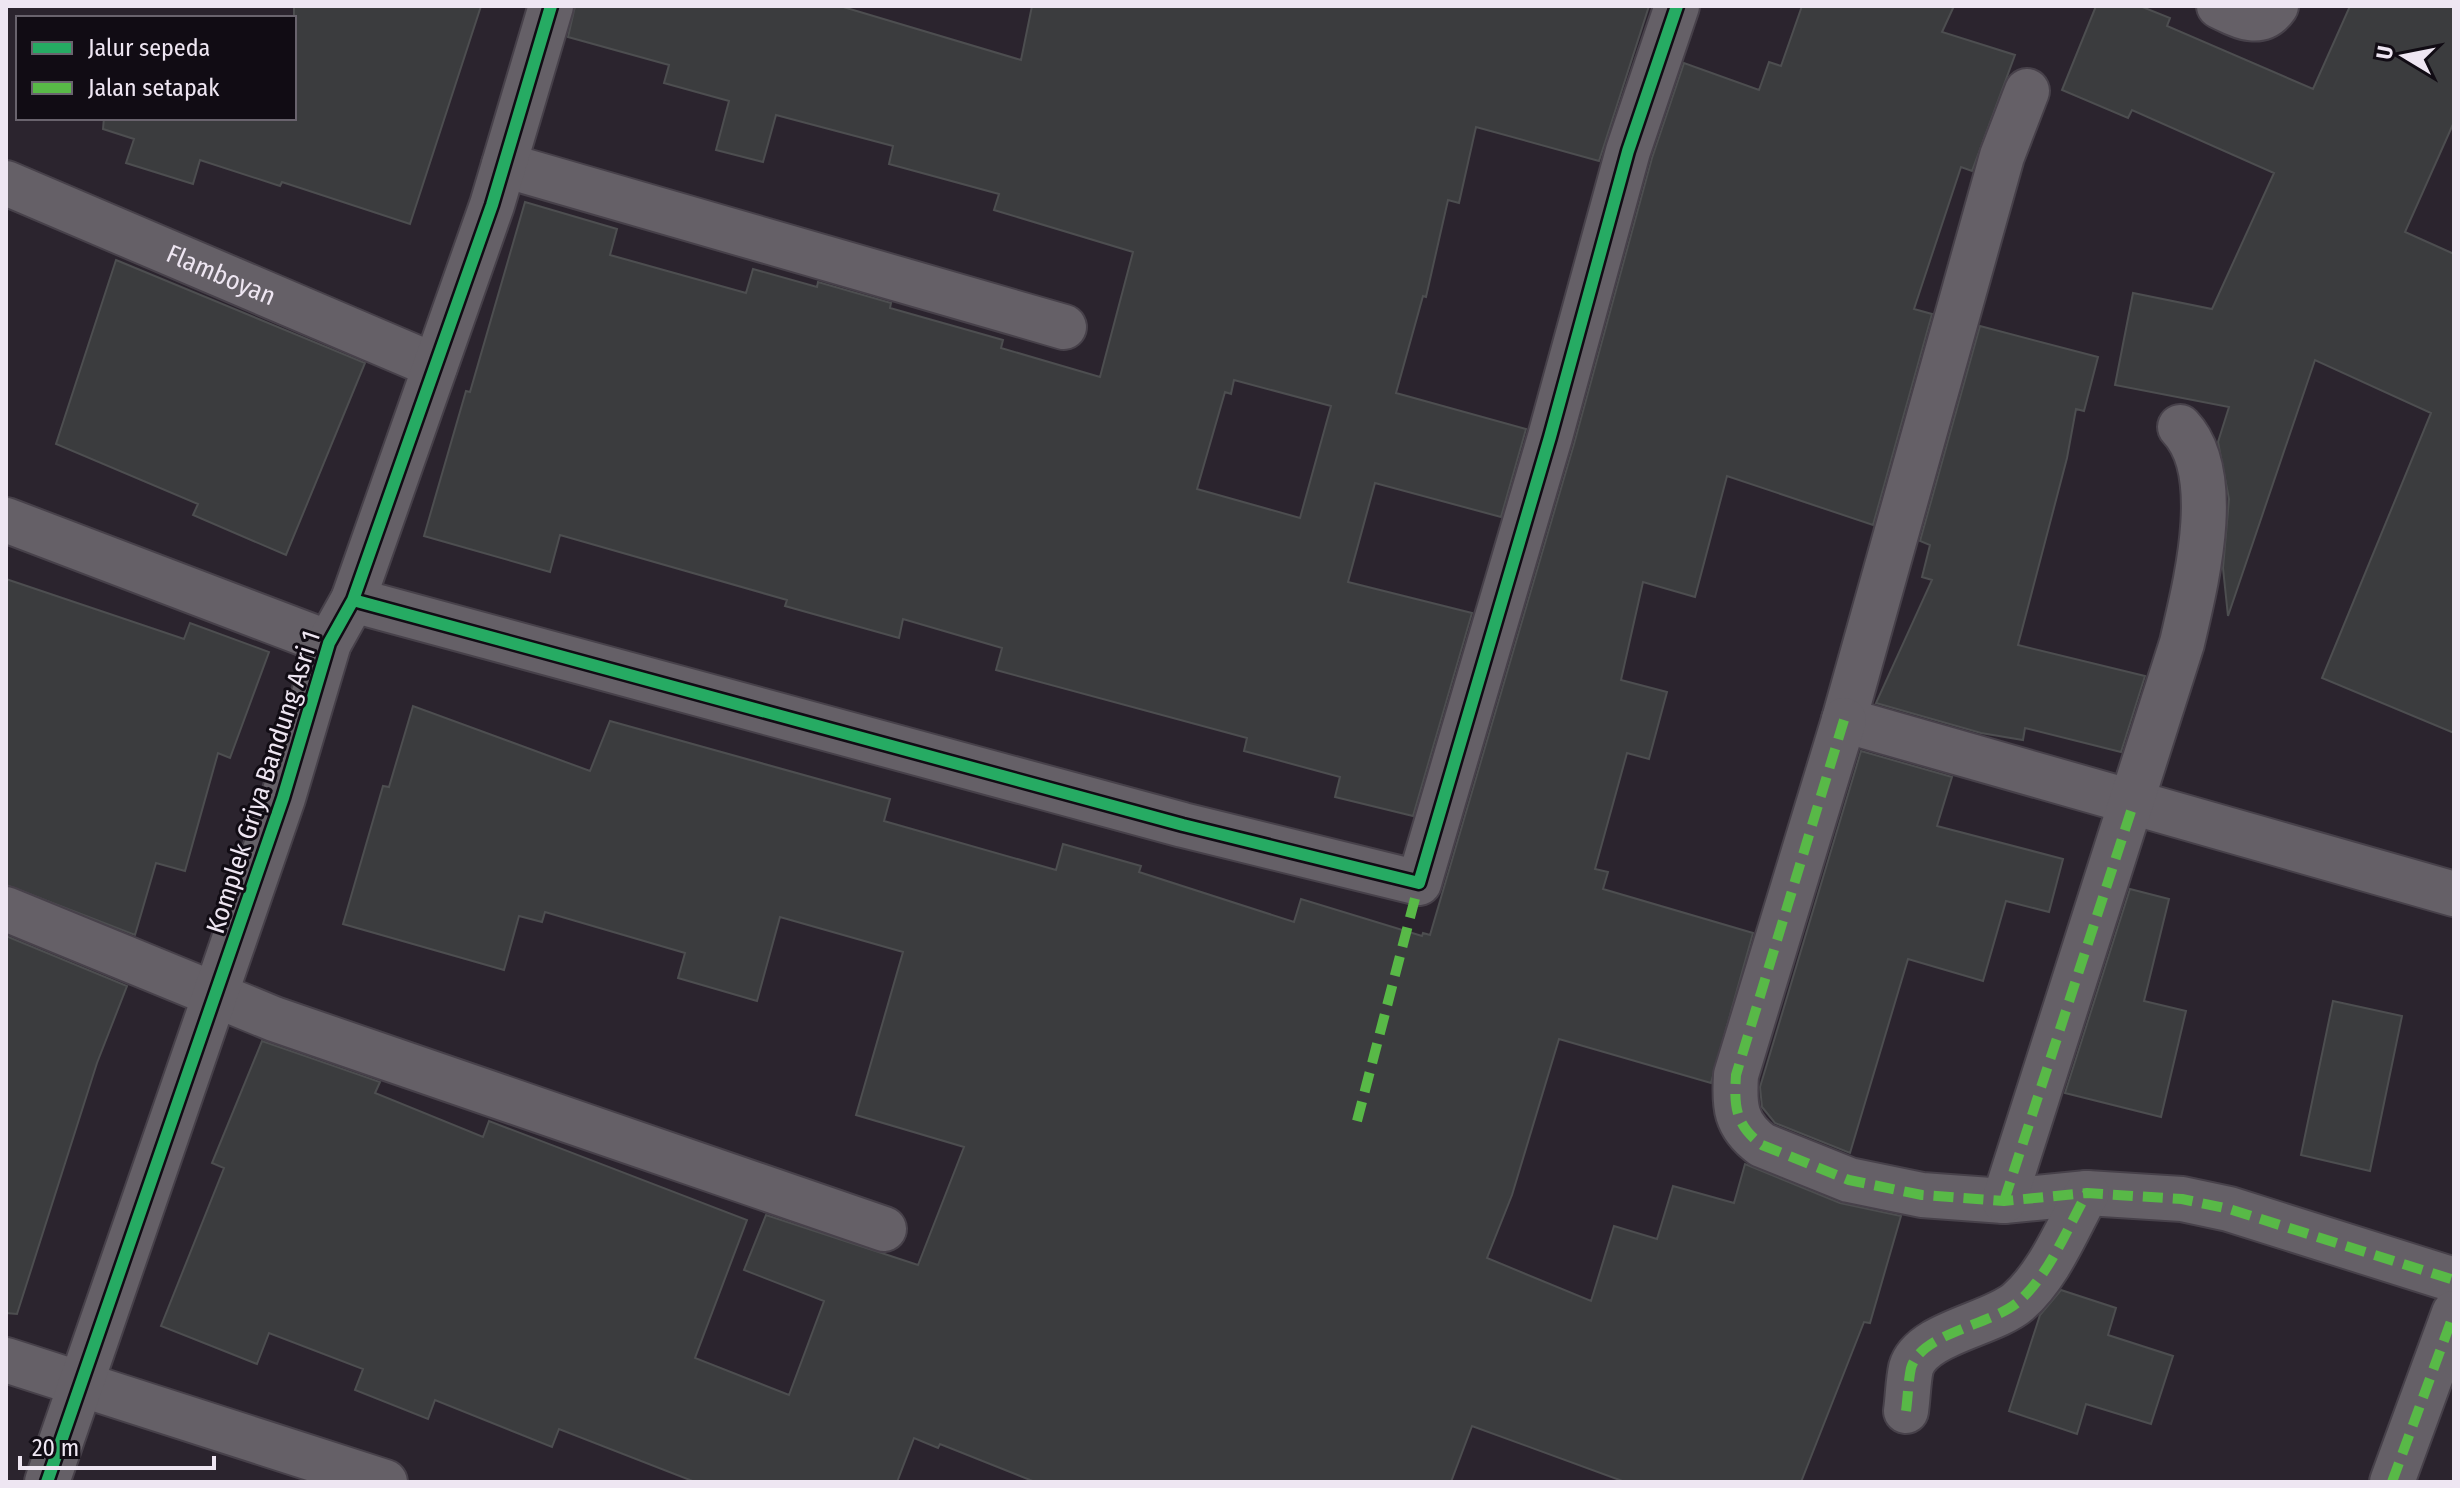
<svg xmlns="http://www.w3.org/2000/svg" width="2460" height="1488" font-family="'Fira Sans Condensed',sans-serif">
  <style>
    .building { fill: #3b3c3e; stroke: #4d4e50; stroke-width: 2; fill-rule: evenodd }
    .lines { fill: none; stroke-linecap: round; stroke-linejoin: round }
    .minor-casing { stroke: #47414a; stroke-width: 48 }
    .minor { stroke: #656067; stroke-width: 44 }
    .quiet { stroke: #58b947; stroke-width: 10; stroke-dasharray: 20 10; stroke-linecap: butt }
    .cycleway-casing { stroke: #110c14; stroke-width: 17 }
    .cycleway { stroke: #26ab63; stroke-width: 12 }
    .labels { text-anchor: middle; stroke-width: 6; stroke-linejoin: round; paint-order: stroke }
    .street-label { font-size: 26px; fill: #eee6f2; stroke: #110c14 }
  </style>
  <rect width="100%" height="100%" fill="#2b242e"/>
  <path class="building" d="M294,6h187l-71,218 -128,-42 -2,4 -80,-26 -7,24 -67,-21 8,-24 -31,-10 1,-11h190z
    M575,6h265l181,54 11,-54h617l-50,155 -123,-34 -17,76 -11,-3 -22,97 -3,-1 -27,97 130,36 -25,88 -126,-34 -27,99 124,31 -59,203 -78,-19 5,-20 -96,-26 3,-13 -251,-68 6,-22 -99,-29 -4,19 -114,-32 2,-6 -227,-65 -10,37 -126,-36 42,-145 4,1 55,-190 92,27 -7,26 136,38 7,-24 64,18 1,-5 73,21 -1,5 113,32 -2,8 99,29 33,-125 -139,-42 5,-16 -110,-30 4,-18 -117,-31 -13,47 -47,-12 13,-49 -65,-18 5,-18 -101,-28zM1234,380l97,26 -31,112 -103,-29 28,-97 6,2z
    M1802,6h152l-12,26 73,23 -43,116 -11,-4 -47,142 18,5 -59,211 -146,-49 -32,121 -52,-15 -22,98 46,12 -18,67 -22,-6 -32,116 13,3 -5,17 150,44 -42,150 -152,-44 -47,156 -25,63 104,43 23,-75 43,13 16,-53 61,17 11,-39 95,39 61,13 -31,107 -6,-1 -63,160h-176l-153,-56 -21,56h-416l-95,-38 -2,4 -24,-10 -17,44h-202l-136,-53 -7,18 -117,-47 -7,19 -73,-29 8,-21 -94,-36 -12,31 -96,-38 63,-158 -12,-5 50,-122 118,41 -5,11 108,44 6,-16 258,99 -52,138 94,37 35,-94 -80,-31 22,-55 152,50 46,-118 -108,-32 47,-163 -123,-35 -23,84 -79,-23 7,-25 -140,-41 -3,10 -23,-6 -15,54 -161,-46 40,-138 6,1 24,-81 177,65 20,-50 280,78 -6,22 172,49 7,-26 78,22 -2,6 155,50 7,-23 121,37 1,-3 7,2 144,-491 78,-286 32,-95 75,27 10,-28 12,4z
    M2096,6h44l30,12 -3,8 146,63 37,-83h104v116l-49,110 49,22v479l-132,-55 109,-265 -116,-53 -87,256 -5,-48 6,-69 -11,-57 11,-35 -114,-22 18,-92 79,16 62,-136 -142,-63 -4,8 -66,-28z
    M116,260l249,103 -79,192 -93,-40 5,-11 -142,-60z
    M1980,326l118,31 -14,54 -8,-2 -9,49 -49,187 127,31 -24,76 -96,-24 -2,12 -42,-7 -105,-30 56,-123 -10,-3 8,-32 -10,-4z
    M6,579l178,60 6,-16 79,29 -39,106 -12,-5 -33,118 -29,-8 -21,72 -129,-50z
    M1861,751l91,26 -15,49 126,33 -14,53 -43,-11 -23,80 -75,-22 -58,194 -75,-30 -13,-16 -2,-20z
    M2130,889l39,10 -25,102 42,10 -25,106 -96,-24z
    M6,936l121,50 -30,77 -80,251 -11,-1z
    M2333,1001l69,15 -32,155 -69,-16z
    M2061,1290l55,18 -8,27 65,21 -22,68 -65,-20 -9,30 -68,-23 31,-96z"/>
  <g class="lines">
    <g class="minor-casing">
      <g id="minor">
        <path d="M2219,6c19,9 41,23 57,0"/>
        <path d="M2027,91l-25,65 -158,564 610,174"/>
        <path d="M504,165l560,162"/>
        <path id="s1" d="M6,183l429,183"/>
        <path d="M6,520l323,123"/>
        <path d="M353,600l830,225 236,58 131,-446 78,-286 49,-145"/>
        <path d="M1844,720l-108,355c-2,31 -1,50 26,70l87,35 73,15 82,6 83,-8 95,6 47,10 225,71"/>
        <path d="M6,909l268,110 610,210"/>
        <path d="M2004,1201l178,-558c13,-57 43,-169 -2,-216"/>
        <path d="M6,1360l379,122"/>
        <path d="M1906,1411c2,-14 2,-29 5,-43 10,-35 80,-43 107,-66 31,-27 49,-73 69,-109"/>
        <path d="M47,1482l236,-684 46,-155 24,-43 139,-395 59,-199"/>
        <path d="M2392,1482l62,-169"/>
      </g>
    </g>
    <use href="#minor" class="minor"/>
    <path class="quiet" d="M1844,720l-108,355c-2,31 -1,50 26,70l87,35 73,15 82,6 83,-8 95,6 47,10 225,71
      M1357,1121l62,-238
      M2004,1201l130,-399
      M1906,1411c2,-14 2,-29 5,-43 10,-35 80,-43 107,-66 31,-27 49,-73 69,-109
      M2392,1482l62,-169"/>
    <g class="cycleway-casing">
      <path id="cycleway" d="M353,600l830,225 236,58 131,-446 78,-286 49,-145
        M47,1482l236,-684 46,-155 24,-43 139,-395 59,-199"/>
    </g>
    <use href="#cycleway" class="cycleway"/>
  </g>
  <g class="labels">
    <g class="street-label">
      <text dy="9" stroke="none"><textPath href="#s1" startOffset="234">Flamboyan</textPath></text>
      <text transform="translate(263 782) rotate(-72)" y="9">Komplek Griya Bandung Asri 1</text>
    </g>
  </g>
  <rect width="2460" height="1488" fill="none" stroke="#eee6f2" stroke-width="16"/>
  <rect x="16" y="16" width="280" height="104" fill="#110c14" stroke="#69636d" stroke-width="2"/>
  <rect x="32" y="42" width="40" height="12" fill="#26ab63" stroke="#69636d" stroke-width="2"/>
  <text x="88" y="56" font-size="24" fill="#eee6f2">Jalur sepeda</text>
  <rect x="32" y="82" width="40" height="12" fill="#58b947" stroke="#69636d" stroke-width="2"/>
  <text x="88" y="96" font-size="24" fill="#eee6f2">Jalan setapak</text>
  <g transform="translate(2404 56) rotate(280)" stroke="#110c14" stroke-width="6" paint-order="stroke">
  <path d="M0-6L14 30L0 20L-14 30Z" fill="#eee6f2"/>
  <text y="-12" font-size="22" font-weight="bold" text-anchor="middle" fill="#eee6f2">U</text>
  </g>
  <path d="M20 1456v12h194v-12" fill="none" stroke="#eee6f2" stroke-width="4"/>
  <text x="32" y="1456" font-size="24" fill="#eee6f2" stroke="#110c14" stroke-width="6" paint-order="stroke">20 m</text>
</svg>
